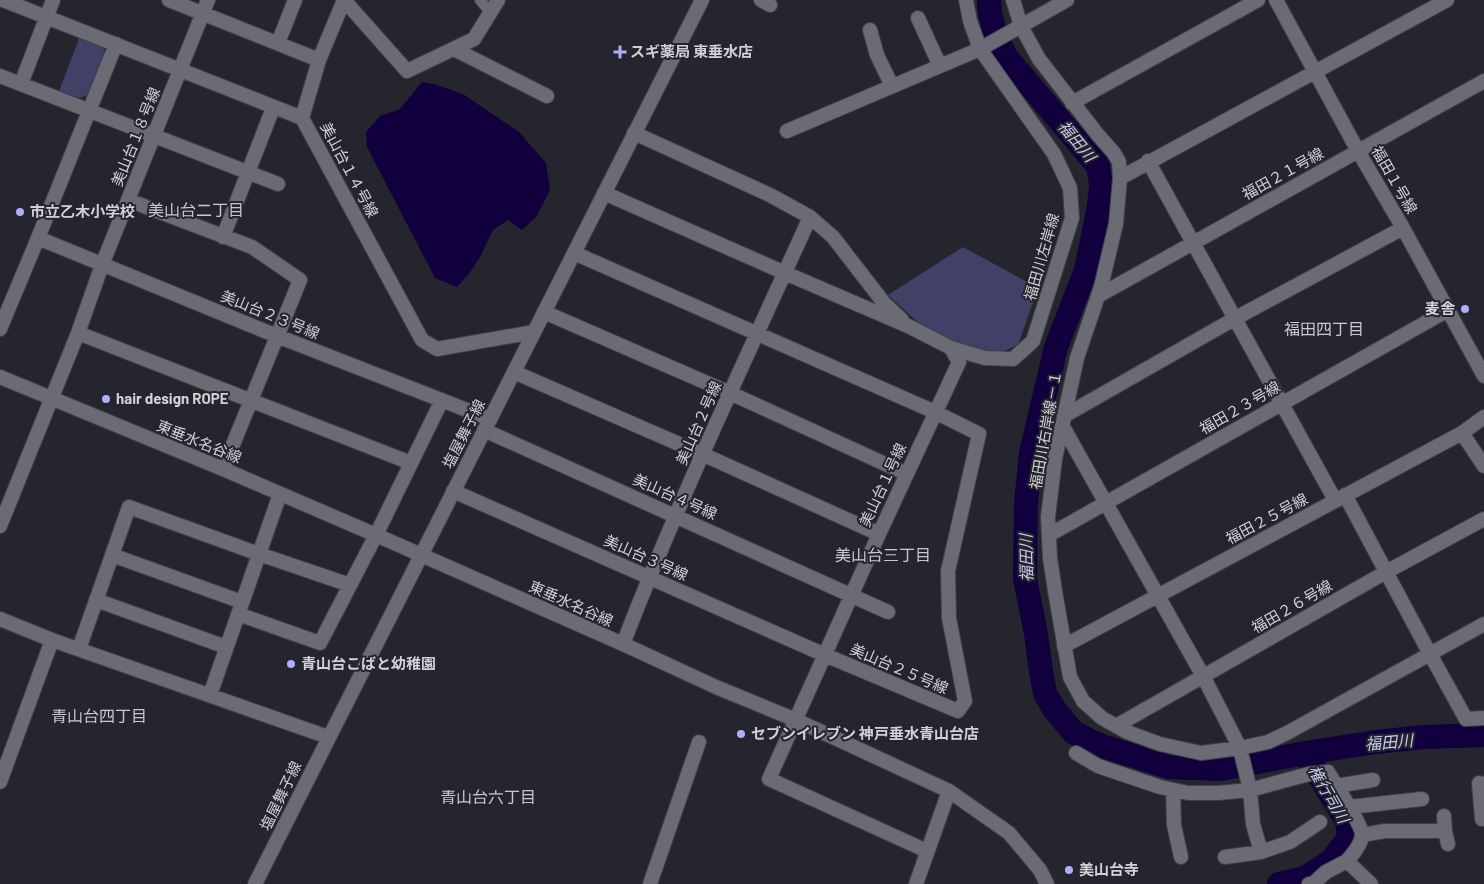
<svg xmlns="http://www.w3.org/2000/svg" width="1484" height="884" font-family="Barlow,'Noto Sans JP',sans-serif">
  <style>
    .green { fill: #414168 }
    .water { fill: #11003d }
    .lines { fill: none; stroke-linecap: round; stroke-linejoin: round }
    .river { stroke: #11003d; stroke-width: 24 }
    .pedestrian-casing { stroke: #404047; stroke-width: 12 }
    .minor-casing { stroke: #404047; stroke-width: 16 }
    .tertiary-casing { stroke: #404047; stroke-width: 16 }
    .pedestrian { stroke: #6a6b74; stroke-width: 10 }
    .minor { stroke: #6a6b74; stroke-width: 14 }
    .tertiary { stroke: #6a6b74; stroke-width: 14 }
    .poi-dot { fill: #aeaefb; stroke: #25252d; stroke-width: 2 }
    .labels { text-anchor: middle; stroke-width: 4; stroke-linejoin: round; paint-order: stroke }
    .poi-label { font-size: 15px; font-weight: bold; fill: #d0d0d6; stroke: #25252d; text-anchor: start }
    .street-label { font-size: 15px; fill: #d0d0d6; stroke: #25252d }
    .water-label { font-size: 16px; font-style: italic; fill: #c8caf1; stroke: #25252d }
    .neighbourhood-label { font-size: 16px; fill: #c6c7d2; stroke: #25252d }
  </style>
  <rect width="100%" height="100%" fill="#25252d"/>
  <path class="green" d="M80,36l23,10 2,7 -17,42 -9,3 -20,-7z
    M963,247l75,41 -20,57 -21,9 -33,-8 -41,-19 -35,-32z"/>
  <path class="water" d="M422,82l12,2 29,10 56,38 27,31 4,27 -14,27 -14,13 -14,-10 -15,10 -13,27 -12,18 -11,12 -22,-9 -68,-131 -1,-15 14,-16 20,-7z"/>
  <g class="lines">
    <path class="river" d="M989,0l1,13 6,24 11,21 91,108 3,18 -2,22 -13,64 -30,77 -25,106 -5,50 -1,76 11,55 5,37 4,22 9,16 19,23 23,12 73,23 51,2 85,-16 71,-11 48,-5 60,-2
      M1279,884l26,-6 26,-17 18,-23 -2,-17 -42,-68"/>
    <g class="pedestrian-casing">
      <path id="pedestrian" d="M480,0l10,12"/>
    </g>
    <g class="minor-casing">
      <path id="minor" d="M3,0l299,118 120,222 15,9 97,-17
        M169,0l150,60 -17,58
        M761,0l9,5
        M1013,0l8,26 18,33 59,76 16,18 5,9 1,16 -4,46 -15,63 -24,71 -22,101 -7,58 2,41 5,33 15,86 13,24 19,17 25,14 33,12 41,9 39,-5 28,-6 19,-9 197,-109
        M1276,0l82,151 45,77 81,148
        M918,18l22,48
        M870,30l7,25 15,31
        M278,43l17,-43
        M454,49l93,47
        M319,60l25,-60 63,71 67,-32 24,-39
        M0,76l278,108
        M21,84l32,-84
        M1072,103l186,-103
        M787,131l193,-82 87,-49
        M634,133l136,62 40,22 23,20 51,66 18,17
        M1148,161l187,339
        M1120,178l327,-178
        M604,193l181,80 123,53 43,22 34,10 28,1 20,-18 39,-123 -2,-30 -16,-34 -74,-105 -10,-28 -4,-21
        M128,200l124,47 48,33 -77,189
        M223,237l50,-129
        M38,238l239,98 213,83
        M1098,296l386,-215
        M544,312l186,81 177,81
        M0,329l38,-91 78,-194
        M78,333l333,130
        M514,372l188,82 177,80
        M1064,416l170,-97 169,-91
        M1062,425l141,251 37,72 10,42 3,34 8,28
        M484,430l404,182
        M1462,433l22,33
        M453,491l372,164 133,56 7,-10 -16,-83 -1,-47 31,-137 -44,-22 -361,-159
        M1345,495l85,159 36,65 18,-1
        M0,526l78,-193 24,-68 106,-265
        M1049,535l399,-225
        M112,555l130,47
        M96,600l130,47
        M238,614l82,29 56,-108 66,-135
        M0,619l52,21 276,97
        M623,644c56,-145 123,-285 187,-427
        M1064,646l398,-213 22,-16
        M79,649l50,-142 130,47 91,31
        M210,695l70,-201
        M1116,726l270,-154 98,-53
        M1076,753l22,13 62,21 28,6h30l32,-3 59,-16 19,-2c7,12 33,51 34,62 0,10 -9,20 -15,27l24,23
        M0,782l52,-142
        M1484,784l-5,-1 3,36h2
        M1336,786l37,-6
        M1173,790l1,35 7,32
        M1349,807l73,-8
        M1444,816l1,15
        M1362,835l23,-4h60l3,13
        M927,851l-158,-72 110,-245 80,-172 -8,-14
        M1225,857l36,-5 29,-10 30,-20
        M650,884l49,-142
        M1309,884l5,-1 12,-11 21,-11"/>
    </g>
    <g class="tertiary-casing">
      <path id="tertiary" d="M0,377l223,92 153,66 247,109 93,43 80,33 153,71 60,42 31,37 7,14
        M255,884l447,-884
        M916,884l33,-93"/>
    </g>
    <use href="#pedestrian" class="pedestrian"/>
    <use href="#minor" class="minor"/>
    <use href="#tertiary" class="tertiary"/>
  </g>
  <g class="poi-dot">
    <path d="M617.5 44.5h5v5h5v5h-5v5h-5v-5h-5v-5h5z"/>
    <circle cx="20" cy="212" r="5"/>
    <circle cx="1465" cy="309" r="5"/>
    <circle cx="106" cy="399" r="5"/>
    <circle cx="291" cy="664" r="5"/>
    <circle cx="741" cy="734" r="5"/>
    <circle cx="1069" cy="870" r="5"/>
  </g>
  <g class="labels">
    <g class="poi-label">
      <text x="630" y="57">スギ薬局 東垂水店</text>
      <text x="30" y="217">市立乙木小学校</text>
      <text x="1455" y="314" text-anchor="end">麦舎</text>
      <text x="116" y="404">hair design ROPE</text>
      <text x="301" y="669">青山台こばと幼稚園</text>
      <text x="751" y="739">セブンイレブン 神戸垂水青山台店</text>
      <text x="1079" y="875">美山台寺</text>
    </g>
    <g class="street-label">
      <text transform="translate(136 137) rotate(-68)" y="5">美山台１８号線</text>
      <text transform="translate(349 170) rotate(62)" y="5">美山台１４号線</text>
      <text transform="translate(1283 174) rotate(-29)" y="5">福田２１号線</text>
      <text transform="translate(1394 180) rotate(60)" y="5">福田１号線</text>
      <text transform="translate(1042 257) rotate(-74)" y="5">福田川左岸線</text>
      <text transform="translate(270 315) rotate(22)" y="5">美山台２３号線</text>
      <text transform="translate(1240 408) rotate(-30)" y="5">福田２３号線</text>
      <text transform="translate(699 423) rotate(-66)" y="5">美山台２号線</text>
      <text transform="translate(1046 430) rotate(-80)" y="5">福田川右岸線－１</text>
      <text transform="translate(464 434) rotate(-63)" y="5">塩屋舞子線</text>
      <text transform="translate(199 442) rotate(22)" y="5">東垂水名谷線</text>
      <text transform="translate(883 485) rotate(-65)" y="5">美山台１号線</text>
      <text transform="translate(675 497) rotate(24)" y="5">美山台４号線</text>
      <text transform="translate(1267 519) rotate(-28)" y="5">福田２５号線</text>
      <text transform="translate(646 558) rotate(24)" y="5">美山台３号線</text>
      <text transform="translate(571 604) rotate(24)" y="5">東垂水名谷線</text>
      <text transform="translate(1292 607) rotate(-30)" y="5">福田２６号線</text>
      <text transform="translate(899 669) rotate(23)" y="5">美山台２５号線</text>
      <text transform="translate(281 796) rotate(-64)" y="5">塩屋舞子線</text>
    </g>
    <g class="water-label">
      <text transform="translate(1077 141) rotate(50)" y="6">福田川</text>
      <text transform="translate(1026 558) rotate(-91)" y="6">福田川</text>
      <text transform="translate(1389 742) rotate(-5)" y="6">福田川</text>
      <text transform="translate(1329 794) rotate(60)" y="6">権行司川</text>
    </g>
    <g class="neighbourhood-label">
      <text x="196" y="216">美山台二丁目</text>
      <text x="1324" y="335">福田四丁目</text>
      <text x="883" y="561">美山台三丁目</text>
      <text x="99" y="722">青山台四丁目</text>
      <text x="488" y="803">青山台六丁目</text>
    </g>
  </g>
</svg>
